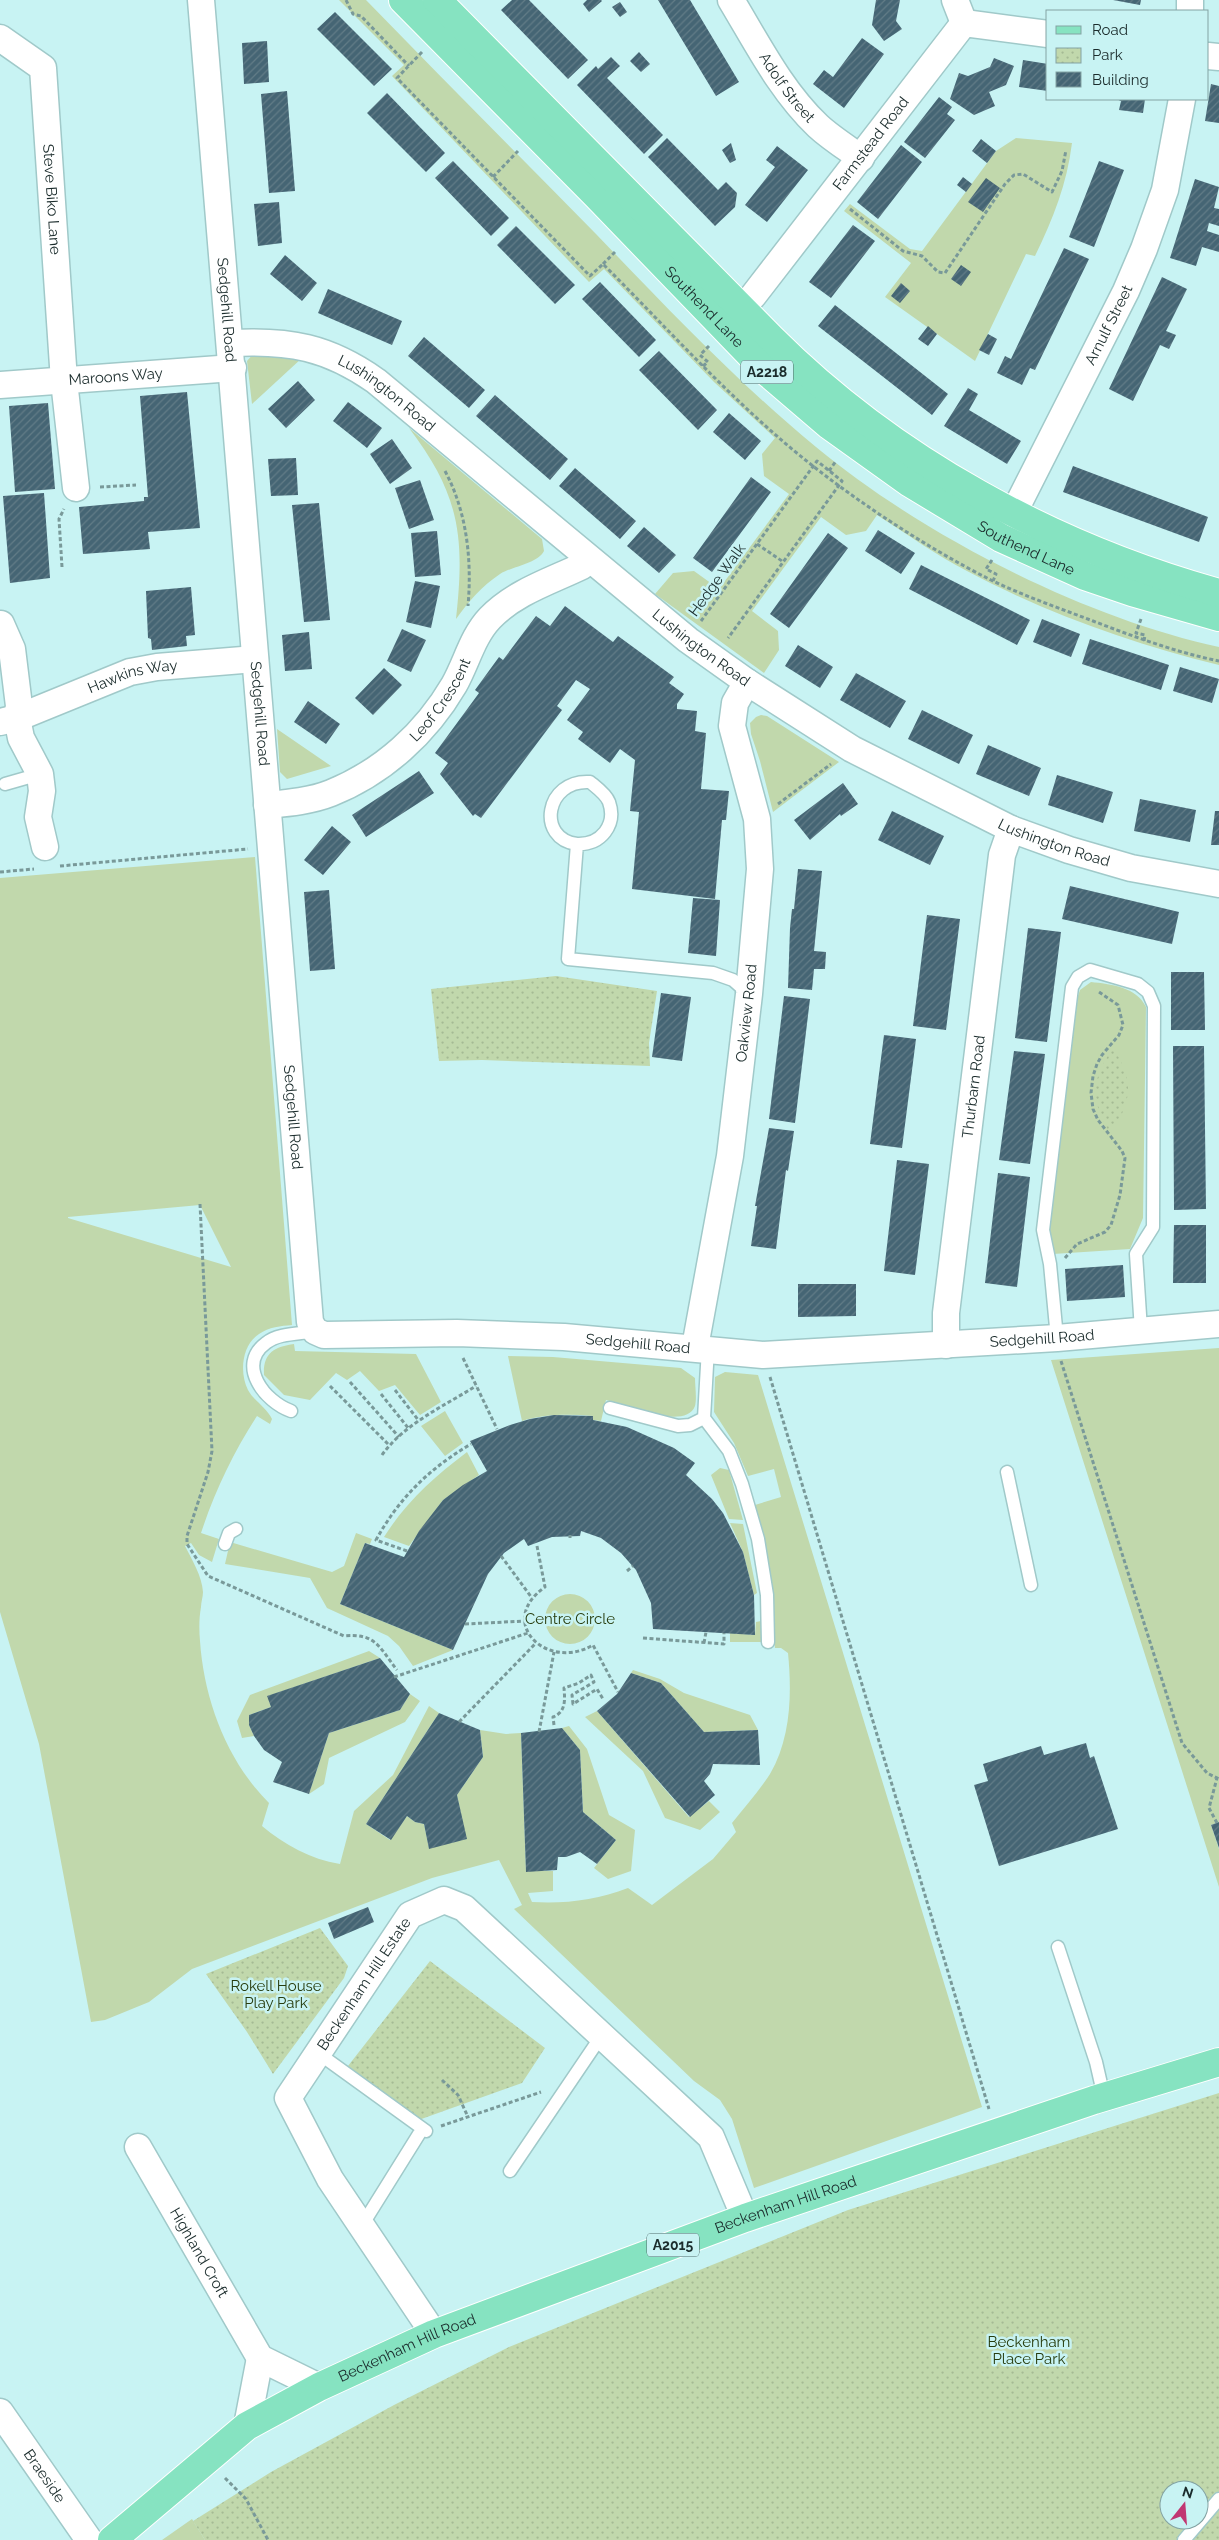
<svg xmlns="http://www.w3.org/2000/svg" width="1219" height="2540" font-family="Raleway,sans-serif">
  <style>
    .green { fill: #c1d8ac; fill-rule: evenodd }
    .park { fill: url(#park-dots); fill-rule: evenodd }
    .building { fill: url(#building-hatch) }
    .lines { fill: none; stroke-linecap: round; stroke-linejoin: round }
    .lane-casing { stroke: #a0c9c9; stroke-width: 15 }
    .street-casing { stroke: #a0c9c9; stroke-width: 29 }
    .primary-casing { stroke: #fff; stroke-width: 30 }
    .path { stroke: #799999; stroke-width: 3; stroke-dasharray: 4 2.5; stroke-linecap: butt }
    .lane { stroke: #fff; stroke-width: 12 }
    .street { stroke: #fff; stroke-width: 26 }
    .primary { stroke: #86e3c1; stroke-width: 28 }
    .labels { text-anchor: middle; stroke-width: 5; stroke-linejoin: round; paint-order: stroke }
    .shield { fill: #c8f3f3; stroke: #4f6868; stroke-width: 1 }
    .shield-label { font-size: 14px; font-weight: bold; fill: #1b2c2c }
    .street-label { font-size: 15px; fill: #1b2c2c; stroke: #c8f3f3 }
    .park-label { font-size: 15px; fill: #283d0e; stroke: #c8f3f3 }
  </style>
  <defs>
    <pattern id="park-dots" width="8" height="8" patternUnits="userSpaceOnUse" patternTransform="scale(1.25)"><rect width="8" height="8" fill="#c1d8ac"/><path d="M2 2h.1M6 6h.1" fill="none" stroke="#a5ba94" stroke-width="1.8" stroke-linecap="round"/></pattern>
    <pattern id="building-hatch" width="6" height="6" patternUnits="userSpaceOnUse" patternTransform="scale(1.25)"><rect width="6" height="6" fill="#456574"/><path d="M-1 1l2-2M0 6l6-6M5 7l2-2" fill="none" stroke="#627c87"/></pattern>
  </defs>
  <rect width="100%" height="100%" fill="#c8f3f3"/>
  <path class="green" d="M339,0h27c76,78 153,156 230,234 71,74 141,148 220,213 106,88 268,171 403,200v18c-86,-21 -173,-52 -252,-94 -31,-16 -60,-37 -90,-56l-11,16 -20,4 -25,-18 -69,94 26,20 1,19 -15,23 -109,-79 18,-21 21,-2 25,18 70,-95 -25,-18 -2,-22 13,-16 -61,-56 -110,-113 -15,13 -197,-206 12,-11z
    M1016,138l56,5c-5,41 -19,76 -37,113l-9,-2 -51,107 -90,-64 26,-34 -67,-52 6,-7 60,45 12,2 74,-100z
    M255,352l47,6 -50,46 -5,-43z
    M409,428l133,111 2,12c-7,13 -31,15 -44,23 -18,12 -31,27 -44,45 9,-82 4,-124 -47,-191z
    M761,715l6,1 72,46 -66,50 -13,-51 -9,-27 -1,-11 6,-6z
    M277,729l54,37 -44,13 -7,-7z
    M255,857l37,468c-11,1 -23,2 -33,9 -17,11 -20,38 -11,56 6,11 18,17 24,29l-2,5 -13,-8c-24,37 -42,75 -56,117l18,6 -7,23 -13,-7 -8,-12 -6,3c7,14 17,30 18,46 0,5 -2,10 -2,15 -2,11 -2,23 -1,34 4,59 27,120 69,162l-7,23c23,19 48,33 78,38l14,-53 39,-36 36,-69 10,7 -73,111 24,16 17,-24 8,6 9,2 5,24 37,-9 -9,-44 26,-38 -3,-27 26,4 15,-1 5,138h27v20l-25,2 4,9c33,2 65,-2 96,-14l24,17 61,-46 23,-27 -4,-9c13,-16 27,-32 38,-49 21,-36 22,-81 18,-121l-7,-5h-6l-10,-96 -10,-47 26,-8 -7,-28 -26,7 -14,-33 -20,-31 1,-35 10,-5 33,3 224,732 -228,81 -22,-69 -12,-19 -26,-19 -180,-172 8,-4 -23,-45 -67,18 -240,91 -43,33 -44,18 -14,2 -52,-278 -39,-132v-734zM200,1205l31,62 -163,-49v-1z
    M1091,982c19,2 46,5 55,25l-3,211 -13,31 -77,5 -5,-21 30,-237 2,-6z
    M294,1344l1,7 121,3 25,48 -21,13 -25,-30 -16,6 -19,-20 -13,9 -11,-7 -26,27 -26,-5 -20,-20c-1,-22 10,-28 30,-31z
    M1219,1348v474l-8,3 8,24v38l-168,-527z
    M508,1356l45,1 128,11 14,10c0,8 2,20 0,28 -9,25 -71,-1 -89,-6l-5,21 -8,-1v-4c-24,-2 -48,-2 -71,5z
    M445,1411l18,32 -18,13 -24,-30z
    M467,1452l12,23 -36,25 -34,46 -25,-9c22,-35 50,-60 83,-85z
    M720,1468l9,2 14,50 -14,-1 -18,-44z
    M730,1523l13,1 14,69 -3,2 -11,-43z
    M356,1533l16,6 -2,5 -5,-1 -25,61 113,46 -40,16 -14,-20 -11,-10 -61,-28 -17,-30 -85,-14 5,-22 102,30 12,-6z
    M545 1619a25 25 0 1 1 50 0a25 25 0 1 1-50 0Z
    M761,1621v21h-31v-9l25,2 1,-13z
    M369,1651l11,7 -112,38 3,11 -22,8v10l5,11 -12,2 -5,-17 13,-26z
    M633,1670l27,9 24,14 66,22 8,15 -54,2 -43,-49 -30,-10z
    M410,1694l10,7 -15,21 -76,36 -5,26 -15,10 20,-61 71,-23z
    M597,1711l92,106 20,-16 11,11 -20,18 -35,-12 -22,-47 -58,-54z
    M569,1726l18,23 22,66 26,15 -4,41 -23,8 -14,-11 22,-28 -33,-28 -3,-62 -18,-22z
    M192,2519l13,21h-43z"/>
  <path class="park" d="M556,976l101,15 -8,52 1,23 -168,-6 -43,1 -8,-72z
    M1113,1048c21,31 20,54 -3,85 -20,-33 -19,-54 3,-85z
    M320,1928l28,38 -4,12 -71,96 -26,-42 -41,-58z
    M430,1961l115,87 -23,35 -109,39 -27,-19 -38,-37z
    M1219,2093v447h-1014l-12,-19 78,-49 123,-67 115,-58 339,-137zM1169,2490h30v30h-30z"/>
  <path class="building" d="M512,0h17l59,60 -20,19 -67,-69z
    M587,0h14l1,1 -13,11 -6,-8z
    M658,0h32l49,82 -23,14z
    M876,0h24l-4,21 6,8 -18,12 -12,-16z
    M1113,0h28l-1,5z
    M620,2l7,10 -7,5 -8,-10z
    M335,12l57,57 -18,17 -57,-57z
    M862,38l22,16 -40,54 -31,-24 11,-14 9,7z
    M267,41l2,41 -25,2 -2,-41z
    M639,52l11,12 -9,8 -11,-11z
    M611,57l9,9 -13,12 56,57 -19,19 -67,-69 19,-19 2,3z
    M994,58l20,8 -8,19 -17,7 6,14 -21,9 -24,-16 9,-26 9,3 22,-9z
    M1023,60l25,4v27l-29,-4z
    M1211,84l8,2v37l-14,-2z
    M287,91l8,100 -26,2 -8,-99z
    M387,93l58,60 -19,19 -59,-59z
    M939,97l13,10 -5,7 8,6 -30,38 -21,-16z
    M1116,99h29l-2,14 -24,-3 2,-9z
    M667,138l51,52 8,-8 11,11 -2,14 -20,19 -67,-69z
    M981,139l15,12 -9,12 -15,-12z
    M731,143l5,17 -6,3 -8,-13z
    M901,145l21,17 -44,57 -21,-17z
    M777,146l31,24 -41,52 -22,-17 30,-38 -9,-7z
    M453,161l56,57 -18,18 -56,-58z
    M1099,161l25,9 -30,77 -25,-10z
    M963,177l9,7 -6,8 -9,-7z
    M986,178l14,10 -17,24 -15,-10z
    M1195,179l24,8 -5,21 5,1v17l-10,-3 -2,8 12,4v17l-17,-5 -6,19 -26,-8z
    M279,202l3,41 -24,3 -4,-42z
    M853,225l22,16 -44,57 -22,-16z
    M516,226l59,59 -20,19 -58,-59z
    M1064,248l25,11 -54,111 -5,-2 -8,17 -25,-12 8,-17 6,3z
    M285,255l32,28 -15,18 -32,-27z
    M961,265l10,7 -10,14 -10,-7z
    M1162,277l25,12 -21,42 10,4 -7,14 -9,-4 -27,56 -24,-12z
    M600,282l56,58 -17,17 -57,-58z
    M901,283l9,8 -10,12 -9,-7z
    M328,289l74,32 -10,24 -74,-32z
    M835,305l113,89 -16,21 -114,-89z
    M928,326l9,8 -9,12 -10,-7z
    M988,334l9,5 -8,16 -10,-5z
    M424,337l61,53 -16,18 -61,-52z
    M659,351l58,59 -19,20 -59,-60z
    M298,381l17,19 -29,28 -18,-19z
    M968,388l10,6 -9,16 52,31 -14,23 -63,-38z
    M187,392l13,136 -52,4 2,17 -67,5 -4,-47 65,-6v-4h4l-8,-101z
    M495,395l73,64 -18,21 -74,-64z
    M348,402l34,26 -15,20 -34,-27z
    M48,403l7,86 -40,3 -6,-86z
    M729,413l32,28 -16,19 -32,-28z
    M392,439l20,29 -22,16 -20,-30z
    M296,458l2,37 -27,1 -3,-37z
    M1073,466l135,51 -9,25 -136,-50z
    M575,468l61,53 -16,18 -61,-53z
    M751,477l20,15 -59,80 -19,-14z
    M420,480l14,40 -25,9 -14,-41z
    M44,493l6,85 -40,5 -7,-87z
    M319,503l11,117 -26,2 -12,-117z
    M644,527l32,28 -17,18 -32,-27z
    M878,530l37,23 -14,21 -36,-23z
    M437,531l4,44 -26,2 -4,-44z
    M828,533l20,15 -59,80 -19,-14z
    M921,565l109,55 -13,25 -108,-56z
    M415,581l25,5 -9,42 -25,-6z
    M191,587l4,48 -9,1 1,10 -35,4 -1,-11 -3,-1 -2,-47z
    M565,606l48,36 5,-6 56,41 -5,6 15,11 -7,10v5l20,2 -2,20 11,2 -5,56 28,2 -3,29h-4l-7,79 -83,-10 7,-77 -9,-1 5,-51 -15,-11 -10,14 -32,-24 5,-7 -16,-12 23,-31 -14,-9 -19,26 5,4 -81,108 -6,-4 -2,2 -33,-42 8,-11 -13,-10 44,-60 -4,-3 24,-33 4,3 33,-44 14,10z
    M1042,619l38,15 -9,23 -38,-15z
    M402,629l24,11 -15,32 -24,-11z
    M309,632l3,37 -27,2 -3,-36z
    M1090,639l79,26 -8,25 -79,-26z
    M798,645l35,22 -13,21 -35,-22z
    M1180,667l39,12 -7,24 -39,-12z
    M384,668l18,17 -29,30 -18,-17z
    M856,673l50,28 -16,27 -50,-28z
    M308,701l32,23 -14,20 -32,-22z
    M922,710l51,25 -14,29 -51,-25z
    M988,745l53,23 -12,28 -53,-22z
    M419,771l15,22 -68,44 -14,-22z
    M1057,775l56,17 -10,31 -55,-18z
    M843,783l15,21 -17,12 -1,-2 -30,26 -16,-20z
    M1140,799l56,11 -6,32 -56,-11z
    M892,811l52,25 -14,29 -52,-25z
    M1215,811h4v34h-8z
    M332,826l19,16 -28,33 -19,-15z
    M798,869l24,2 -8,80 12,1 -1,17h-11l-2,21 -24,-2 2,-60 2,-19h2z
    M1070,886l109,26 -7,32 -110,-25z
    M329,890l6,79 -25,2 -6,-79z
    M693,898l27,2 -4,56 -28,-3z
    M927,915l33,4 -14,111 -33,-4z
    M1028,928l33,4 -14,110 -32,-4z
    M1171,972h33l1,58h-34z
    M661,993l30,4 -9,64 -30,-4z
    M784,996l26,3 -15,124 -26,-4z
    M884,1035l32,4 -14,109 -32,-4z
    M1173,1046h31l2,163 -32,1z
    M1014,1051l31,3 -15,110 -31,-4z
    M769,1128l25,3 -6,40 -2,-1 -10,79 -25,-3 6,-40h-2z
    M897,1160l32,4 -14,111 -31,-4z
    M998,1173l32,4 -13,110 -32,-4z
    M1174,1225h32v58h-33z
    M1123,1265l2,32 -58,4 -2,-32z
    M798,1284h58v32l-58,1z
    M554,1415l39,1v4l34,7 47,21 21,15 -9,12 26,24 11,14 20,39 11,43 1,40 -102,-6 -2,-26 -15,-33 -15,-17 -20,-15 -20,-7 -1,5 -28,1 -24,9 -4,-7 -20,14 -16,21 -35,76 -113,-46 25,-61 39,14 15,-26 24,-31 20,-15 24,-14 -17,-30 40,-16 20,-6z
    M380,1658l30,36 -10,16 -71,23 -20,61 -36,-12 9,-20 -18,-12 -10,-14 -5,-11v-10l22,-8 -4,-11z
    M631,1673l30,10 43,49 54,-2 2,35 -47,-1 -3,10 -6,7 11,14 -25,22 -93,-106 20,-17z
    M439,1713l41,17 3,27 -26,38 10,44 -38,10 -5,-25 -9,-2 -8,-6 -16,24 -25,-16z
    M562,1728l18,22 3,62 33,28 -19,24 -17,-12 -14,5h-8l-1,13 -31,2 -5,-139z
    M1086,1743l4,15 4,-2 24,73 -119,37 -25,-81 14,-4 -5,-17 58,-18 3,9z
    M1219,1822v26l-8,-23z
    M368,1907l6,15 -40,17 -6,-16z"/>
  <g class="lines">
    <g class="lane-casing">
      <path id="lane" d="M5,784l35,-10
        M577,844c-41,-5 -32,-65 13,-62 6,5 16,12 19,20 8,23 -8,43 -32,42l-9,115 145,14 20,7 16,14
        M1057,1338l-7,-74 -7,-34 29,-243 6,-10 12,-7 48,14 10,8 6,14 -1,221 -17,27 5,76
        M610,1408l68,18 12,-1 14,-7 25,33 13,33 16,55 9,56 1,47
        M291,1411c-26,-9 -55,-46 -25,-68 12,-10 34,-9 49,-12
        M704,1418l4,-70
        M1007,1472l24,113
        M225,1544l4,-11 7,-4
        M1058,1947l38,115 8,35
        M318,2053l108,78
        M510,2171l92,-136
        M361,2227l58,-93
        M1184,2540l35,-41"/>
    </g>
    <g class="street-casing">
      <g id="street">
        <path id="s1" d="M201,0l109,1322 5,9 9,4 133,-2 107,4 199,18 294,-17 162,-14"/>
        <path id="s2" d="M731,0c26,43 50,91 87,126 13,12 29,22 43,32"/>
        <path d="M955,0l9,23"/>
        <path d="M1190,0v11"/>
        <path id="s3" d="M0,38l43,30 21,313 12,107"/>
        <path d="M1208,56l11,1"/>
        <path id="s4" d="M727,323l26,-27 211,-273 84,11"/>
        <path id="s5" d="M231,343c58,-3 97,4 145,38l312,259 59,42 105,67 159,80 58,21 62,18 88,16"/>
        <path id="s6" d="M0,385l233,-17"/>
        <path id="s7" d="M1004,532l122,-241 18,-42 21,-59 17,-91"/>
        <path d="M1,624l11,25 7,57 -2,12 4,20 19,36 2,17 -4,26 7,30"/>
        <path id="s8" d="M0,722l17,-4 113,-46 27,-5 98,-8"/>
        <path id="s9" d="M267,805c21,-2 44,-4 64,-12 52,-21 95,-60 123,-108 13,-23 18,-48 36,-67 25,-26 61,-37 92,-52l7,-6"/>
        <path id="s10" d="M946,1345v-32l56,-458 9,-26"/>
        <path id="s11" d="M695,1347l35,-191 19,-162 11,-125 -3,-50 -25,-93 3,-23 12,-21"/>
        <path id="s12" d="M138,2147l122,211 59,29"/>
        <path id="s13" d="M434,2334l-104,-155 -42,-81 122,-183 34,-15 20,8 247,229 34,81"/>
        <path id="s14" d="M0,2412l89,128"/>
        <path d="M247,2426l13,-68"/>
      </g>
    </g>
    <g class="primary-casing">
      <g id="primary">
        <path id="s15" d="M403,0l193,195 171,177 62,53 81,58 91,55 84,38 47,16 87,25"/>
        <path d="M437,0l334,338c122,122 282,209 448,255"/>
        <path id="s16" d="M112,2540l135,-114 72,-39 115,-53 311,-116 349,-118 125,-38"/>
      </g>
    </g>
    <path class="path" d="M346,0l7,14 8,2 48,50
      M422,52l-25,26 193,198 13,-12c58,58 113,119 175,173 59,52 143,108 213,143 33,16 68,28 102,41 42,16 82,31 126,40
      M493,177l25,-26
      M850,209l53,42 19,5 16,16 7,1 60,-89 9,-9 9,-1 29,18 10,-21 4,-21
      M603,264l12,-12
      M703,366l5,-4 -8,-7 9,-9
      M445,471c22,41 27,89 23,135
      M829,471l7,-10
      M100,487l36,-2
      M757,544l25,17
      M992,560l-6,9 10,5 -3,7
      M62,567l-3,-48 5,-10
      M1141,619l-5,14 9,2 -1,6
      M701,621l116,-160 25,20 -114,157
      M778,804l53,-40
      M60,866l188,-17
      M0,872l34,-3
      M200,1204l12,247 -4,21 -21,64v8l21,32 136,60c32,-3 35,11 53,34
      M1065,1258l12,-14 28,-12 6,-7 9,-30 5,-37 -3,-7 -24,-31 -5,-11 -2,-16 2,-17 4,-12 5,-9 17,-20 4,-10 -5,-20 -19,-13
      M463,1358l34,71
      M1061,1361l121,382 25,30 12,6
      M770,1377l219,732
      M350,1382l49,55
      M330,1386l59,59
      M395,1390l24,31
      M381,1394l28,35
      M382,1455c22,-31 62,-49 94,-69
      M570,1535v3
      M537,1546l8,41c-50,35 2,85 48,58l25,47
      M407,1551l-31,-11c23,-42 54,-72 95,-96
      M501,1556l31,42
      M627,1571l6,-5
      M465,1624l60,-3
      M643,1638l81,6v-11
      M704,1643l2,-11
      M394,1677l134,-44
      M459,1722l77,-79
      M554,1725l-1,-8c13,-5 12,-17 11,-29l15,-5 12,-8 3,7 -22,13 1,9 24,-15 6,10
      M539,1732l15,-80
      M1217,1823l-8,-15 8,-30
      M442,2080l16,15 10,22
      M441,2126l100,-34
      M225,2478l21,21 22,41"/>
    <use href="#lane" class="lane"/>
    <use href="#street" class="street"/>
    <use href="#primary" class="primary"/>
  </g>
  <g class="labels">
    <g class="shield">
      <rect x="741" y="360.5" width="52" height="23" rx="4"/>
      <rect x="647" y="2233.5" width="52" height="23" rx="4"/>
    </g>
    <g class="shield-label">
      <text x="767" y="377">A2218</text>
      <text x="673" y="2250">A2015</text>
    </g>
    <g class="street-label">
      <text dy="5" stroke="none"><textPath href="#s2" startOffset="104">Adolf Street</textPath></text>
      <text dy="5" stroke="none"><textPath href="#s4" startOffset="230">Farmstead Road</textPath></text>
      <text dy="5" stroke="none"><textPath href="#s3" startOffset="184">Steve Biko Lane</textPath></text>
      <text dy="5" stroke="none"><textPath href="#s15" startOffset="430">Southend Lane</textPath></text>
      <text dy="5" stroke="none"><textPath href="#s1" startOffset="311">Sedgehill Road</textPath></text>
      <text dy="5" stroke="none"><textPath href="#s7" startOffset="232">Arnulf Street</textPath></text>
      <text dy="5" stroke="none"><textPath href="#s6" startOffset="116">Maroons Way</textPath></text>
      <text dy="5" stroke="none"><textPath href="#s5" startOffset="169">Lushington Road</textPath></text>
      <text dy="5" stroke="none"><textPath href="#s15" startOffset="835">Southend Lane</textPath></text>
      <text transform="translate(717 580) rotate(-54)" y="5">Hedge Walk</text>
      <text dy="5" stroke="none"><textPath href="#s5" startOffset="574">Lushington Road</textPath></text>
      <text dy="5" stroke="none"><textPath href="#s8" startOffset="141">Hawkins Way</textPath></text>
      <text dy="5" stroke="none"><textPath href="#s9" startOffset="212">Leof Crescent</textPath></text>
      <text dy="5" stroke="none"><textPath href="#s1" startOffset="716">Sedgehill Road</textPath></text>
      <text dy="5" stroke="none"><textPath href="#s5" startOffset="979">Lushington Road</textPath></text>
      <text dy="5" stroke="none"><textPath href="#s11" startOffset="338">Oakview Road</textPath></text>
      <text dy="5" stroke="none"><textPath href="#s10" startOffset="260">Thurbarn Road</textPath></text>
      <text dy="5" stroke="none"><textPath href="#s1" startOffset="1121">Sedgehill Road</textPath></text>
      <text dy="5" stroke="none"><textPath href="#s1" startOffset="2066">Sedgehill Road</textPath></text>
      <text dy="5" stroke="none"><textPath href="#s1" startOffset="1661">Sedgehill Road</textPath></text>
      <text dy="5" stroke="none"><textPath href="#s13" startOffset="415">Beckenham Hill Estate</textPath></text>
      <text dy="5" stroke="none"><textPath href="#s16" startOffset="760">Beckenham Hill Road</textPath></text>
      <text dy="5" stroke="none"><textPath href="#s12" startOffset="122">Highland Croft</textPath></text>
      <text dy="5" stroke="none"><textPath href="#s16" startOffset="355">Beckenham Hill Road</textPath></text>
      <text dy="5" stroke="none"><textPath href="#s14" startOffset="78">Braeside</textPath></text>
    </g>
    <g class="park-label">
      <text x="570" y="1624">Centre Circle</text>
      <text x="276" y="1991">Rokell House<tspan x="276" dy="17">Play Park</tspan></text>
      <text x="1029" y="2347">Beckenham<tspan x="1029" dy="17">Place Park</tspan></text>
    </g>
  </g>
  <rect x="1046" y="10" width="162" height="90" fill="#c8f3f3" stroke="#83a3a3"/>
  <rect x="1056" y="26" width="25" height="8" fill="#86e3c1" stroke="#83a3a3"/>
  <text x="1092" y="35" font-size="15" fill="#1b2c2c">Road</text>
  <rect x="1056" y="48" width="25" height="15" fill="url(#park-dots)" stroke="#83a3a3"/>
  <text x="1092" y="60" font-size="15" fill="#1b2c2c">Park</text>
  <rect x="1056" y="72" width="25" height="15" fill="url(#building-hatch)" stroke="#83a3a3"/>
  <text x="1092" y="85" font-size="15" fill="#1b2c2c">Building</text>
  <g transform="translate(1184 2505) rotate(17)"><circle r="24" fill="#c8f3f3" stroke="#83a3a3"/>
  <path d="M0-4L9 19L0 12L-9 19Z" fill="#c13772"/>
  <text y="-8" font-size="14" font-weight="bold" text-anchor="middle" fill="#1b2c2c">N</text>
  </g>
</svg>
